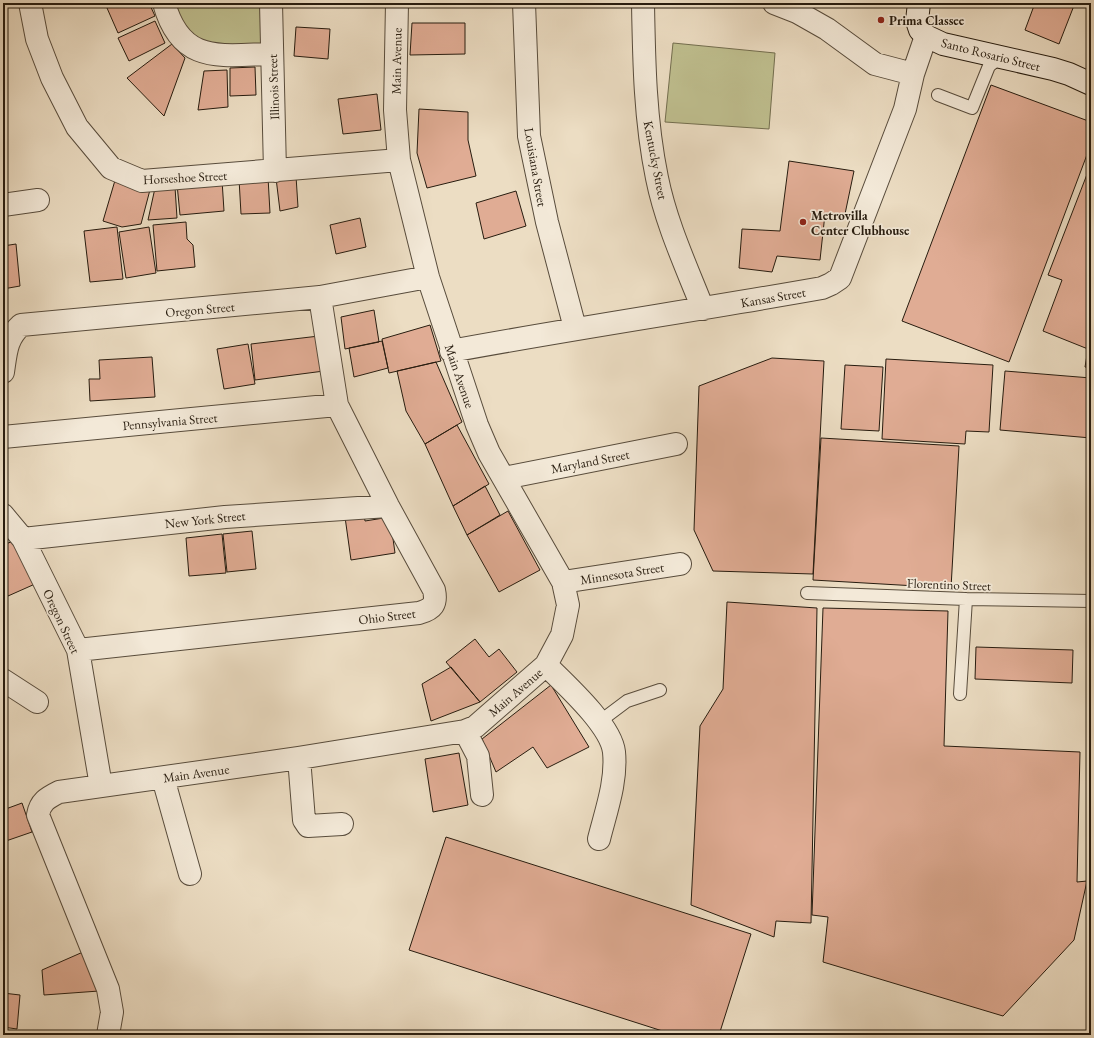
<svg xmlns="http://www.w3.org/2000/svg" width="1094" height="1038" font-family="'EB Garamond',serif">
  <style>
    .green { fill: #bfbf8f; stroke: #736e4f }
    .building { fill: #e0ac94; stroke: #271c0f }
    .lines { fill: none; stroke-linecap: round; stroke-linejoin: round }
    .lane-casing { stroke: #584c3c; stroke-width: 14 }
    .street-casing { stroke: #584c3c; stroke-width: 24 }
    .secondary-casing { stroke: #271c0f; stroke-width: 24 }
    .lane { stroke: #f3e9d8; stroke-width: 12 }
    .street { stroke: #f3e9d8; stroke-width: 22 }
    .secondary { stroke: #f3e9d8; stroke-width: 22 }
    .poi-dot { fill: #8f2418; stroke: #f3e9d8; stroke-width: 1.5 }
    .labels { text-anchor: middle; stroke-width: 3.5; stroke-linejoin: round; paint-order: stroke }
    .poi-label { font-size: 13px; font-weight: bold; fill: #271c0f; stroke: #f3e9d8; text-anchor: start }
    .street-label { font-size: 13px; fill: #271c0f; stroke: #f3e9d8 }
  </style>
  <rect width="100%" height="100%" fill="#ecddc3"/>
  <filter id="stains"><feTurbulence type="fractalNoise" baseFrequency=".005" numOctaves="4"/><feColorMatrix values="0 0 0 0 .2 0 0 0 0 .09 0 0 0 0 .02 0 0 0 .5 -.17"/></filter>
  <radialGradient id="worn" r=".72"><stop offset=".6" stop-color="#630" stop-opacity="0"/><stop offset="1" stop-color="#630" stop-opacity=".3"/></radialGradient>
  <path class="green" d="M168,3h98l1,48 -74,-9z
    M673,43l102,10 -6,76 -104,-7z"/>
  <path class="building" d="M117,3h32l6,13 -37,17 -11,-25z
    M1035,3h40l-16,41 -34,-14z
    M155,21l10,22 -36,18 -11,-23z
    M412,23h53v31l-55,1z
    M296,27l34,2 -2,30 -34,-3z
    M172,44l13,14 -21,58 -37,-38z
    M255,67l1,28 -26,1v-28z
    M227,70l1,37 -30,3 6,-39z
    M991,85l100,37v22l-82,218 -107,-41z
    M377,94l4,36 -38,4 -5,-35z
    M419,109l49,3v28l8,36 -49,12 -10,-35z
    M789,161l65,10 -9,43h-20l-5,46 -43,-4 -5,16 -33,-4 3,-39 38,2z
    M1091,164v204l-6,-1 3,-18 -45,-18 19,-51 -14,-5z
    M296,176l2,31 -18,4 -4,-33z
    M116,177l35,9 -10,38 -19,3 -19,-6z
    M268,177l2,36 -29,1 -2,-35z
    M222,180l2,31 -44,4 -3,-31z
    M175,187l2,31 -29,2 7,-32z
    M516,191l10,35 -42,13 -8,-36z
    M360,218l6,29 -30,7 -6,-29z
    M186,222l1,17 6,6 2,22 -38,4 -4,-46z
    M117,227l6,52 -33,3 -6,-51z
    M149,227l7,46 -30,5 -7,-46z
    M16,244l4,42 -17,3v-43z
    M374,310l5,32 -34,7 -4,-32z
    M430,325l11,36 -52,12 -7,-34z
    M319,336l5,35 -69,9 -4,-36z
    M382,341l6,27 -34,9 -5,-29z
    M248,344l7,40 -31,5 -7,-40z
    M152,357l3,40 -65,4 -1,-22h11l-1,-19z
    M772,358l52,3 -11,213 -100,-3 -19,-41 5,-144z
    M886,359l107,6 -4,67 -23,-1 -1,13 -83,-5z
    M436,362l26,60 -37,22 -19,-33 -9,-40z
    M845,365l38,2 -4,64 -38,-2z
    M1005,371l86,7v60l-91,-8z
    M457,425l32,59 -36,22 -28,-62z
    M821,438l138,8 -8,142 -138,-8z
    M485,486l15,29 -33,20 -14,-29z
    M508,511l32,59 -41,22 -32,-57z
    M364,514l1,7 25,-4 5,36 -44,7 -6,-43z
    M252,531l4,38 -29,3 -4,-38z
    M222,534l4,39 -37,3 -3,-38z
    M16,540l19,44 -27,12 -5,-12v-39z
    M727,602l90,6 -6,315 -35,-2 -2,16 -83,-32 9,-179 23,-37z
    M823,608l125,3 -4,135 136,6 -3,130 10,-1 -13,59 -71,76 -180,-54 5,-45 -16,-2z
    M475,639l14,18 10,-8 18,23 -37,30 -34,-40z
    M976,647l97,3 -1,33 -97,-4z
    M451,667l29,35 -49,19 -9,-37z
    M551,685l38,62 -42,21 -14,-21 -37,25 -14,-33z
    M459,753l9,52 -35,7 -8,-53z
    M22,803l10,29 -29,10v-32z
    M446,837l305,97 -32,101h-44l-266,-85z
    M83,952l16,39 -55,4 -2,-25z
    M3,993l17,2 -3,34 -14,-2z"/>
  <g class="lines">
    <g class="lane-casing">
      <path id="lane" d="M938,95l34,13 17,-42 11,-9
        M807,593l159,6 125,2
        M960,694l6,-95
        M599,722l28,-21 33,-11"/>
    </g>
    <g class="street-casing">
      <path id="street" d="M30,3l7,36 15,39 25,49 34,41 31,13 257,-21
        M164,3c17,62 56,52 108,51
        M271,3l4,168
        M524,3l5,133 18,86 28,106
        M643,3c1,59 2,117 14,175 9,45 29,88 46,131
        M774,3l23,9 30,17 48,35 38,10
        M3,205l35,-5
        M451,351c124,-23 247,-41 371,-63l9,-4 9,-6 65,-169 8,-35 13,-38
        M3,372c3,-20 3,-33 18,-47l299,-28 108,-20
        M3,437l334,-32
        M504,478l172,-34
        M3,515l20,24 55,111 23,136
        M23,539l202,-22 163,-11
        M563,582l117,-18
        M78,650l341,-37c14,-4 18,-9 15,-23l-46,-84 -51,-101 -17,-108
        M546,665c19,19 65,60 68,87 3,29 -8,59 -15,87
        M3,680l34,22
        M465,731l13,25 4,39
        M299,758l5,62 4,6 34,-2
        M163,778l27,96
        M108,1035l4,-23 -4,-23 -70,-174c2,-13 9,-17 21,-23l240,-34 166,-27 10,-4 71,-62 16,-30 6,-30 -5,-23 -74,-129 -12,-28 -49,-148 -29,-117 -4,-50 2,-107"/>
    </g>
    <g class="secondary-casing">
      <path id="secondary" d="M919,3l-2,18 3,9 6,6 17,8 110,25 16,5 22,10"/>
    </g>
    <use href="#lane" class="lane"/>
    <use href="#street" class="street"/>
    <use href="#secondary" class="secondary"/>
  </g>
  <g class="poi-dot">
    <circle cx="881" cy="20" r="4"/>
    <circle cx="803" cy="222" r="4"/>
  </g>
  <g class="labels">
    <g class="poi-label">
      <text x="889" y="25">Prima Classee</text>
      <text x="811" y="220">Metrovilla<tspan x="811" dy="15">Center Clubhouse</tspan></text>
    </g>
    <g class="street-label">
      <text transform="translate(991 54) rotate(14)" y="5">Santo Rosario Street</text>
      <text transform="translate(396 61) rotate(-89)" y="5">Main Avenue</text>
      <text transform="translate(273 87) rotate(-92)" y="5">Illinois Street</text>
      <text transform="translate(656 160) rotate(79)" y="5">Kentucky Street</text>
      <text transform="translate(536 167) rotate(80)" y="5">Louisiana Street</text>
      <text transform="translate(185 177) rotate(-3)" y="5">Horseshoe Street</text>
      <text transform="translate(773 297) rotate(-10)" y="5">Kansas Street</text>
      <text transform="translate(200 309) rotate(-5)" y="5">Oregon Street</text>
      <text transform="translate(460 376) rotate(71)" y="5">Main Avenue</text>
      <text transform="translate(170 421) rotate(-5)" y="5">Pennsylvania Street</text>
      <text transform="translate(590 461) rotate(-11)" y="5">Maryland Street</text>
      <text transform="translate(205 519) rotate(-6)" y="5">New York Street</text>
      <text transform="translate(622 573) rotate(-9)" y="5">Minnesota Street</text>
      <text transform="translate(949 584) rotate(2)" y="5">Florentino Street</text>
      <text transform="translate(387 616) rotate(-7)" y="5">Ohio Street</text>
      <text transform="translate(62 621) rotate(65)" y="5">Oregon Street</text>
      <text transform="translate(515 692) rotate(-41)" y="5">Main Avenue</text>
      <text transform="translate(196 773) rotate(-8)" y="5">Main Avenue</text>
    </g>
  </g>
  <rect width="1094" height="1038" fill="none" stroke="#ecddc3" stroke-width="16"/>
  <rect x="4" y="4" width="1086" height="1030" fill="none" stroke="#271c0f" stroke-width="2"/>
  <rect x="8" y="8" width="1078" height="1022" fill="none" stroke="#271c0f"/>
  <rect width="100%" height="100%" filter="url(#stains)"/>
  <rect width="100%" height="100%" fill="url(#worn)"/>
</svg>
